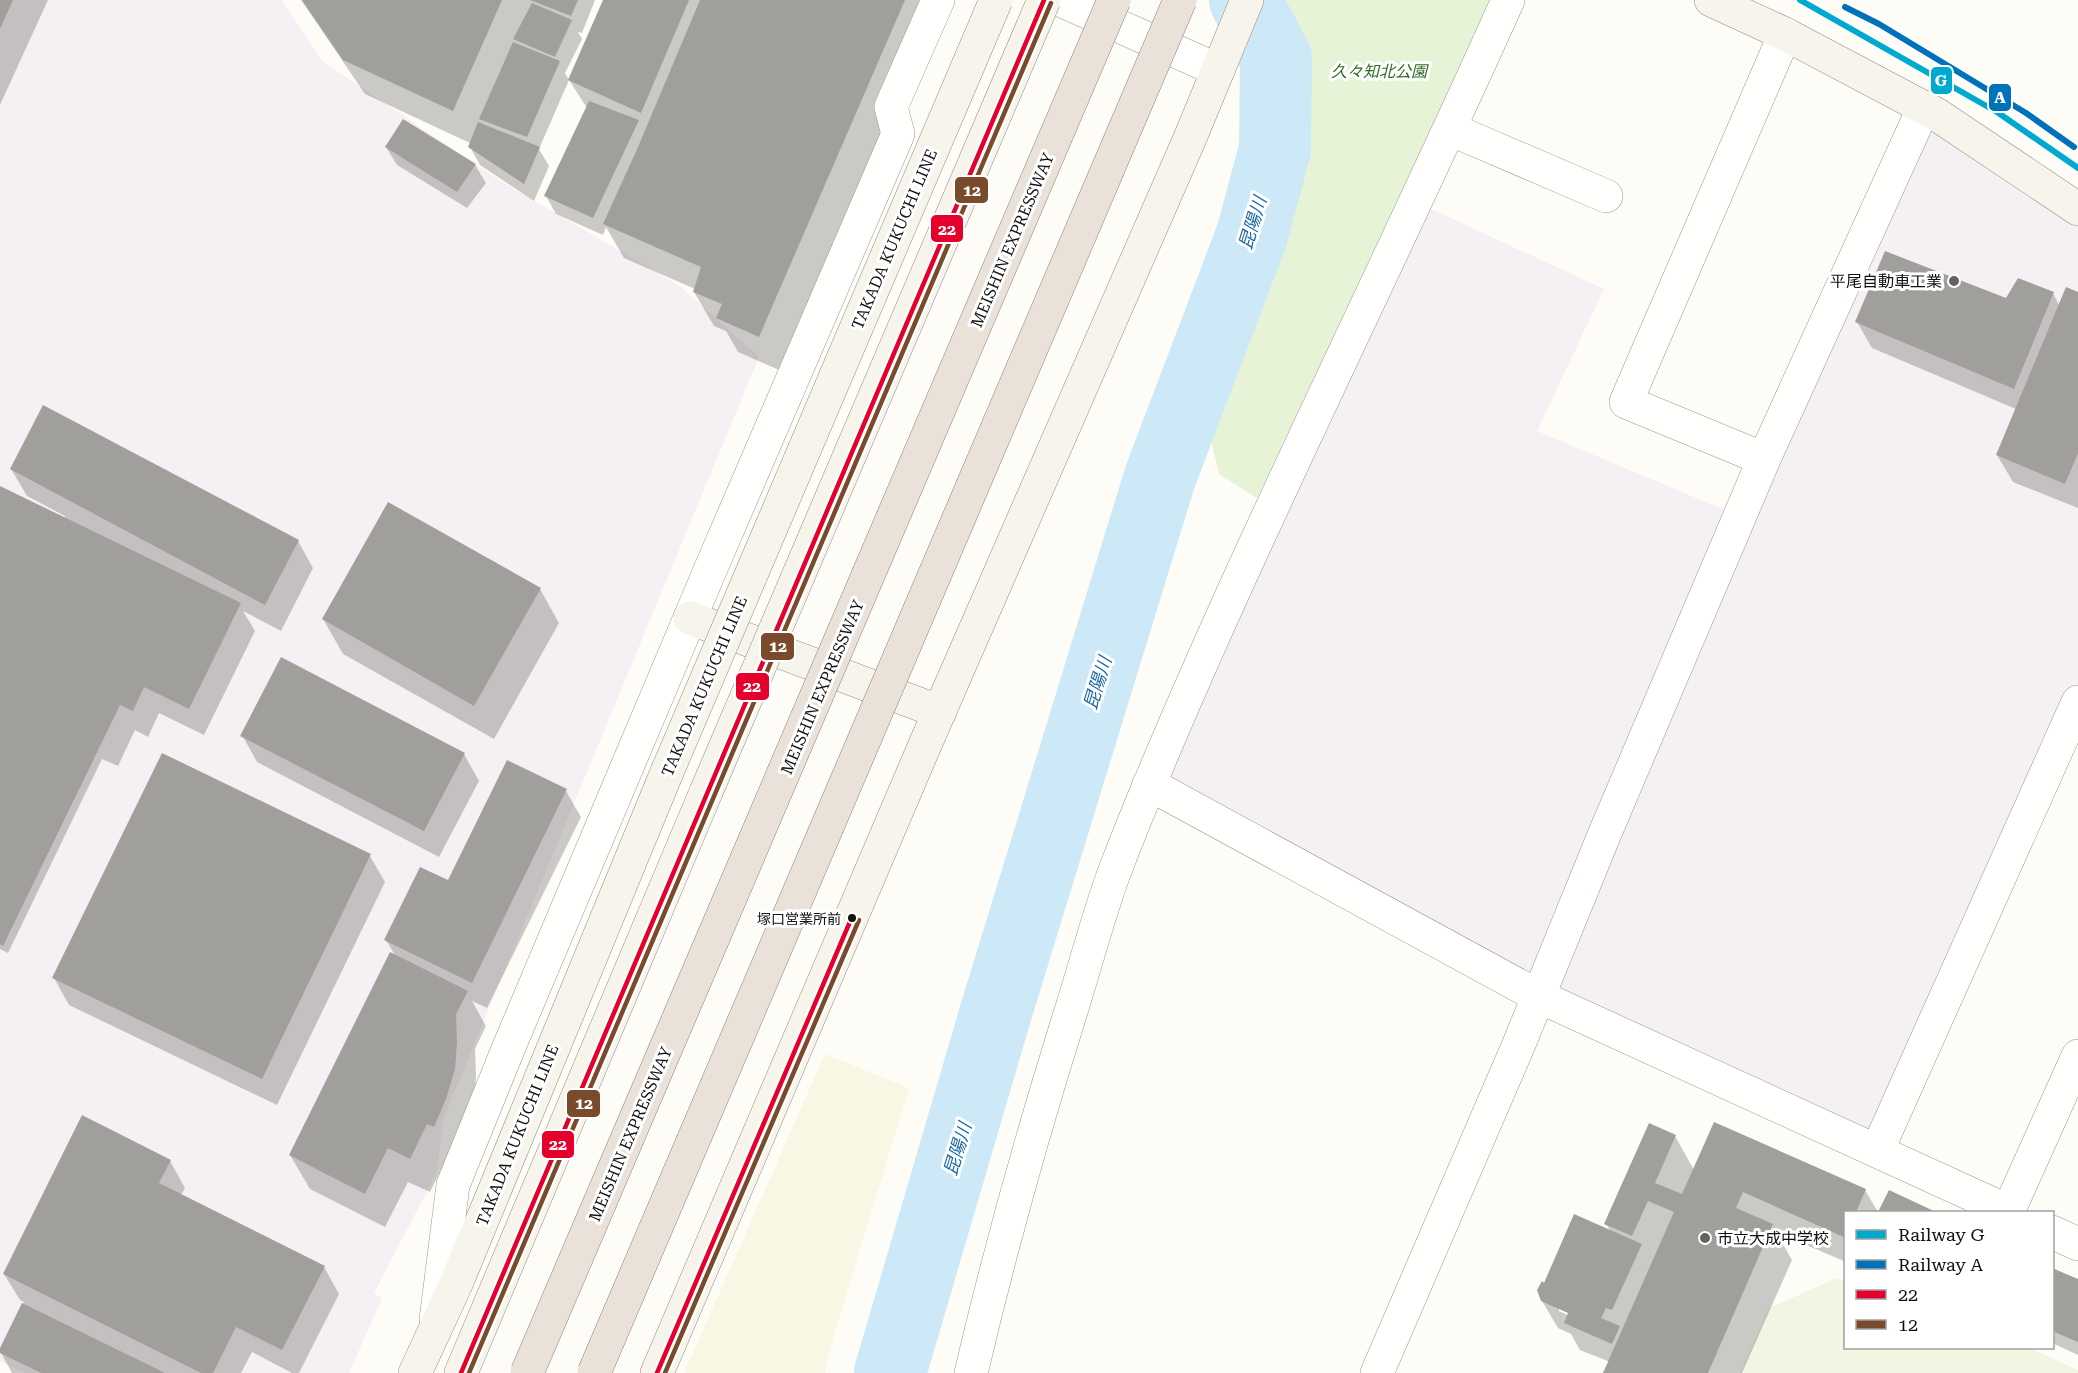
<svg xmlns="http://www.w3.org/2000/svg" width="2078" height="1373" font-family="'Roboto Serif','Noto Sans JP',serif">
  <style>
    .industrial { fill: #f5f0f3 }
    .farmland { fill: #f9f7e4 }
    .green { fill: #e7f3d7 }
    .pitch { fill: #f0f6e1 }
    .shadow { fill: #0003; fill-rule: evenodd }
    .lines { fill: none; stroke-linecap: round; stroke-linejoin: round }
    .river { stroke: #cde8f7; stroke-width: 72 }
    .building { fill: #a19f9c }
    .street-casing { stroke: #979795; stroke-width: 34 }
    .secondary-casing { stroke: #8e8d8b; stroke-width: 34 }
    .street { stroke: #fffffe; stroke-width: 33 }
    .secondary { stroke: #f6f4eb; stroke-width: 33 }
    .secondary-bridge-casing { stroke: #8e8d8b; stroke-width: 34; stroke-linecap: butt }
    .highway-bridge-casing { stroke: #858482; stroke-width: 34; stroke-linecap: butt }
    .secondary-bridge { stroke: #f6f4eb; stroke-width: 33 }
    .highway-bridge { stroke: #eae1d8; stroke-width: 33 }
    .bus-1-casing { stroke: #fff; stroke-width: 9 }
    .bus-2-casing { stroke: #fff; stroke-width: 9 }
    .bus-1 { stroke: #e4002b; stroke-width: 4.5 }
    .bus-2 { stroke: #7a4b2a; stroke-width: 4.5 }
    .rail-1-casing { stroke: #fff; stroke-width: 10 }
    .rail-2-casing { stroke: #fff; stroke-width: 10 }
    .rail-1 { stroke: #00a9ce; stroke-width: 6 }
    .rail-2 { stroke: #0072ba; stroke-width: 6 }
    .poi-dot { fill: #646362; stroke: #fff; stroke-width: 2 }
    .bus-dot { fill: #111; stroke: #fff; stroke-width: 2 }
    .labels { text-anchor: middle; stroke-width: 6; stroke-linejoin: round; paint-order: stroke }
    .bus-label { font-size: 14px; fill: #111; stroke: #fff; text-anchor: end }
    .park-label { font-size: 16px; font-style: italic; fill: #2f6b1f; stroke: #fff }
    .street-label { font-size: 16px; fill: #111; stroke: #fff }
    .poi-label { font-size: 16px; fill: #111; stroke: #fff; text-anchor: end }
    .water-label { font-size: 18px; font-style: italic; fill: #1768a6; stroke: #fff }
    .line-badge { stroke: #fff; stroke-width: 2 }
    .badge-label { font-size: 16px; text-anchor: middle; font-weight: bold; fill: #fff }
  </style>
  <rect width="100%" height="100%" fill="#fdfcf7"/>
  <path class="industrial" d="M0,0h282l40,61 177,119 181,106 79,71 -315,760 -8,57 -62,119 8,5 -33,75h-324l-25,-12z
    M1924,107l154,102v493l-201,449 -728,-367 267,-582 188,87 -67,142 202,85z"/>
  <path class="farmland" d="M825,1054l84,34 -83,274 -1,11h-141z"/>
  <path class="green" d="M1286,0h206l-235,498 -38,-24 -8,-33 86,-264 11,-53 -2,-63 -11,-42z"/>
  <path class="pitch" d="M1836,1278l9,3 1,67h183l49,22v3h-338l28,-64z"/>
  <path class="shadow" d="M0,0h48l-48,105z
    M301,0h294l-13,33 -4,-1 4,7 -17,34 4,7 36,-80h333l-159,370 -41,-18 -12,-21 -12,-5 -20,-34 1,-3 -71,-31 -18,-31 -3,8 -47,-21 -10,-18 41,-88 -18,-28 -30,69 10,17 -15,35 -54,-36 -10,-18 2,-3 -107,-50z
    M403,121l72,44 11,18 -19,25 -70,-43 -11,-18z
    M2053,293l6,12 19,-12v215l-65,-26 -16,-27 19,-46 -144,-61 -15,-26z
    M11,469l287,72 15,27 -32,63 -38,-20 12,20 -51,104 -45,-22 -11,24 -13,-7 -17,36 -16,-7 -94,194 -8,-4v-461l64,31 1,-3 -38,-20z
    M540,589l19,34 -65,116 -151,-85 -20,-35z
    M242,735l222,19 15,27 -40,76 -182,-95z
    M566,791l15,26 -94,191 -15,-7 14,25 -11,23 1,28 -2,27 -44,88 -22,-10 -23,45 -75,-38 -20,-34 106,-198 -10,-17 62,-58z
    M370,856l15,26 -108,223 -208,-100 -15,-27z
    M1675,1136l19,34 171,20 13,22h-32v50l-70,-30 16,28 -50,113h-137l5,-11 -30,-12 -9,-16 -13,-6 -16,-27 3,-16 66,-53 -5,-8zM1559,1308l17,7 -2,3 -15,-7z
    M170,1161l15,27 -4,7 143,72 15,27 -40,79h-7l-40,-21 -11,21h-229l-12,-22 24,-49 -4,-2 -16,-26z
    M1889,1192l44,20h-53z
    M2052,1269l26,12v74l-26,-12z"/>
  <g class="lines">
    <path class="river" d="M890,1373l105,-358 165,-538 92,-242 23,-86 1,-91 -31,-58"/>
  </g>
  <path class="building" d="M0,0h13l-13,29z
    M302,0h200l-49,111 -110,-51z
    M530,0h48l-7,16z
    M603,0h86l-48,113 -73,-33z
    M700,0h205l-146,337 -43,-19 6,-14 -29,-12 8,-25 -98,-43 35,-77z
    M532,3l40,17 -17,37 -42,-18z
    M513,42l47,19 -33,76 -48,-18z
    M589,101l50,19 -46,98 -49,-22z
    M403,119l73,45 -19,28 -72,-45z
    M478,122l62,25 -16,37 -56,-37z
    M1885,251l121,47 12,-20 36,14 -40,97 -159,-67z
    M2066,287l12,5v161l-13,31 -69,-29z
    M43,405l256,135 -34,65 -255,-136z
    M0,486l241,117 -52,106 -45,-22 -11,24 -13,-6 -117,241 -3,-2z
    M388,502l153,86 -67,118 -152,-87z
    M281,657l184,96 -41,78 -184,-95z
    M162,753l209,101 -109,225 -210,-101z
    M507,760l60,29 -95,194 -88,-43 36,-73 28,13z
    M390,952l78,39 -12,23 1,28 -2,27 -9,30 -12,28 -7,-3 -17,35 -22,-11 -23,46 -76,-39z
    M82,1115l89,45 -12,23 166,83 -43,84 -46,-23 -23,46h-12l-198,-99z
    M1714,1122l152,67 -10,23h-10v26l-103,-46 -7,16 37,16 -65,149h-105l71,-161 -26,-11 -16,35 -28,-12 45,-101 27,12 -21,48 27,11z
    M1889,1190l47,22h-58z
    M1574,1214l68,30 -30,66 -6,-2 -5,10 19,8 -8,18 -48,-21 4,-10 -27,-12 -4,-11 5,-9 2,2z
    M2052,1268l26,11v63l-26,-11z
    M22,1303l143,70h-124l-41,-20v-5z"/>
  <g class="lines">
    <g class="street-casing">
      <path id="street" d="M1060,0l158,70
        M1450,129l156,67
        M1764,459l-138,-57 159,-368
        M1149,784l389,212 472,216
        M1877,1151l201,-449
        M2008,1212l70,-156
        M2052,1232l26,12
        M436,1320l17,-135 58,-143 200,-474 187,-434 -7,-27 47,-107
        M971,1373c29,-123 63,-245 101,-365 14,-45 26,-91 42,-135 37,-97 79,-192 122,-287 89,-196 184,-389 272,-586
        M1377,1373l142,-329 86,-211 159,-374 160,-352"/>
    </g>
    <g class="secondary-casing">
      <path id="secondary" d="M1711,0l74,34 151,80 142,95
        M690,618l250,94
        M415,1373l41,-89 211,-512
        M461,1373l245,-581
        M657,1373l267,-626 266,-609 57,-138"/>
    </g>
    <use href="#street" class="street"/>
    <use href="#secondary" class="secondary"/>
    <g class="secondary-bridge-casing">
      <path id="secondary-bridge" d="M667,772l329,-772
        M706,792l338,-792"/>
    </g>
    <g class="highway-bridge-casing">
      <path id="highway-bridge" d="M527,1373l587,-1373
        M594,1373l586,-1373"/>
    </g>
    <use href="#secondary-bridge" class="secondary-bridge"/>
    <use href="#highway-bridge" class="highway-bridge"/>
    <g class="bus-1-casing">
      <path id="bus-1" d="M461,1373l583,-1373
        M657,1373l195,-456"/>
    </g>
    <g class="bus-2-casing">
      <path id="bus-2" d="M469,1373l582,-1370
        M665,1373l194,-453"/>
    </g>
    <use href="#bus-1" class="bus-1"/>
    <use href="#bus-2" class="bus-2"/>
    <g class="rail-1-casing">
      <path id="rail-1" d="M1800,0l197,112 81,56"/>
    </g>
    <g class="rail-2-casing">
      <path id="rail-2" d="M1845,7l34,17 147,89 48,34"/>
    </g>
    <use href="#rail-1" class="rail-1"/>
    <use href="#rail-2" class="rail-2"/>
  </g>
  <g class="poi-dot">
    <circle cx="1954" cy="281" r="6"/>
    <circle cx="1705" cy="1238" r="6"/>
  </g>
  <circle class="bus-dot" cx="852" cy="918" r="5"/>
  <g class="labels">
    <g class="bus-label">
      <text x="841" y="924">塚口営業所前</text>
    </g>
    <g class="park-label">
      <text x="1379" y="77">久々知北公園</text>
    </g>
    <g class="street-label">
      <text transform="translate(894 239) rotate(-67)" y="6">TAKADA KUKUCHI LINE</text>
      <text transform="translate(1012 240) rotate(-67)" y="6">MEISHIN EXPRESSWAY</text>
      <text transform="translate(704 686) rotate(-67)" y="6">TAKADA KUKUCHI LINE</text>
      <text transform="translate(822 687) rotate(-67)" y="6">MEISHIN EXPRESSWAY</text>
      <text transform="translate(630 1134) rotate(-67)" y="6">MEISHIN EXPRESSWAY</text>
      <text transform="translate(517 1135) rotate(-68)" y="6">TAKADA KUKUCHI LINE</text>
    </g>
    <g class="poi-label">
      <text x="1942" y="287">平尾自動車工業</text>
      <text x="1717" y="1244" text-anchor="start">市立大成中学校</text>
    </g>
    <g class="water-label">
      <text transform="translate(1253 223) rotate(-73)" y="6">昆陽川</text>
      <text transform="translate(1098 683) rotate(-73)" y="6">昆陽川</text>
      <text transform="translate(958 1149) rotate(-73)" y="6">昆陽川</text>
    </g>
  </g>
  <g class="line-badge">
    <rect x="1930" y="66" width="23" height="29" rx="6" fill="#00a9ce"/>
    <rect x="1988" y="83" width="24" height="29" rx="6" fill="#0072ba"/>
    <rect x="954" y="176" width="35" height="28" rx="6" fill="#7a4b2a"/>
    <rect x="930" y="214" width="34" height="29" rx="6" fill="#e4002b"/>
    <rect x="760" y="632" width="35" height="29" rx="6" fill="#7a4b2a"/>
    <rect x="735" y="672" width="35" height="29" rx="6" fill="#e4002b"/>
    <rect x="566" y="1089" width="35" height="29" rx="6" fill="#7a4b2a"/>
    <rect x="541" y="1130" width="34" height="29" rx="6" fill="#e4002b"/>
  </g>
  <g class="badge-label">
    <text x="1941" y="86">G</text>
    <text x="2000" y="103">A</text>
    <text x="972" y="196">12</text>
    <text x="947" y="235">22</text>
    <text x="778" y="652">12</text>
    <text x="752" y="692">22</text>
    <text x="584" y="1109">12</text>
    <text x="558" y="1150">22</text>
  </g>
  <rect x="1844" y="1211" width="210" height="138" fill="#ffffff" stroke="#a0a0a0" stroke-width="1.5"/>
  <rect x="1856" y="1230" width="30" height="9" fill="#00a9ce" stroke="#a0a0a0" stroke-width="1.5"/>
  <text x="1898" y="1241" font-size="18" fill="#111111">Railway G</text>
  <rect x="1856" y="1260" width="30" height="9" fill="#0072ba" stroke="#a0a0a0" stroke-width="1.5"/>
  <text x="1898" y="1271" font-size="18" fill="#111111">Railway A</text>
  <rect x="1856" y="1290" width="30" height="9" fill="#e4002b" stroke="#a0a0a0" stroke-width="1.5"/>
  <text x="1898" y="1301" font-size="18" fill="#111111">22</text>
  <rect x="1856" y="1320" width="30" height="9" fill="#7a4b2a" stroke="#a0a0a0" stroke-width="1.5"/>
  <text x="1898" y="1331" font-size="18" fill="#111111">12</text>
</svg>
